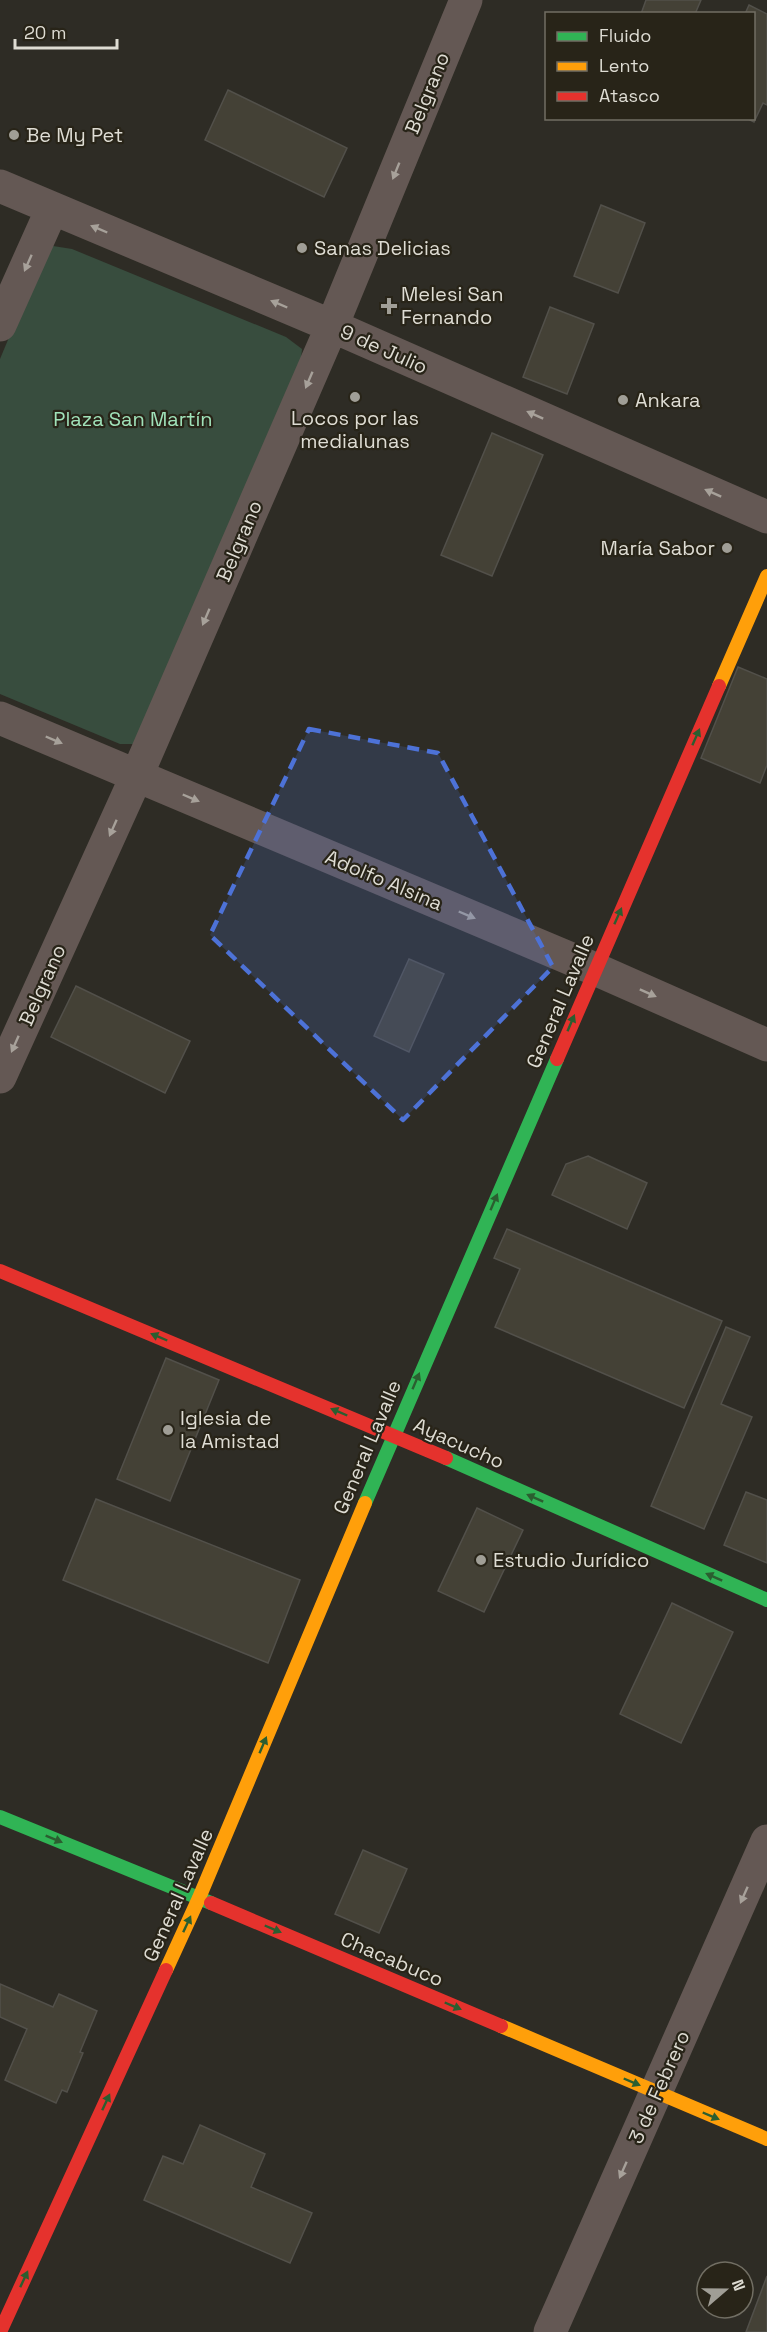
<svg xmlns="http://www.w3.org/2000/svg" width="767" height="2332" font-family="'Space Grotesk',sans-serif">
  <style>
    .green { fill: #384d3e }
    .building { fill: #444136; stroke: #52504a; stroke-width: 1.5 }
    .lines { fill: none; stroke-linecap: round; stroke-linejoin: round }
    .street { stroke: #645854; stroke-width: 33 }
    .fast { stroke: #30b455; stroke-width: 14 }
    .slow { stroke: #ff9f0a; stroke-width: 14 }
    .jam { stroke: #e5322d; stroke-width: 14 }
    .oneway { fill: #a7a19a }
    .oneway2 { fill: #2b5e30 }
    .marked { fill: #4d72d7; fill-opacity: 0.2; stroke: #4d72d7; stroke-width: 4.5; stroke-dasharray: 12 8; stroke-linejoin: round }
    .poi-dot { fill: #a09e96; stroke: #282418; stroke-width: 2 }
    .labels { text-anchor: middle; stroke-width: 4.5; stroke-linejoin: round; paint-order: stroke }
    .street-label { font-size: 20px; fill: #dedcd3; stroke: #282418 }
    .poi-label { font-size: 20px; fill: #dedcd3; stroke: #282418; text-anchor: start }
    .park-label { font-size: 20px; fill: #a0e2b9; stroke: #282418 }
  </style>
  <rect width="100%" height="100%" fill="#2e2c25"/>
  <path class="green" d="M53,246l19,3 214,88 16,12 -2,19 -163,376h-17l-120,-50v-335l40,-96z"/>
  <path class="building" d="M646,0h55l-6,14h-54z
    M749,5l18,9v91l-4,-2 -9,19 -8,-4h8v-104h-9z
    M228,90l119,58 -23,49 -119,-57z
    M601,205l44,18 -27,70 -44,-17z
    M550,307l44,17 -27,70 -44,-17z
    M492,433l51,22 -51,121 -51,-21z
    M738,667l29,12v86l-7,18 -59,-25z
    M409,959l35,15 -35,78 -35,-16z
    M76,986l114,55 -25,52 -114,-56z
    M588,1156l59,27 -20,46 -75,-34 14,-31z
    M507,1229l215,92 -38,87 -189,-81 25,-58 -26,-11z
    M726,1327l24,10 -29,67 31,13 -48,112 -53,-23z
    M166,1358l53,22 -49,121 -53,-22z
    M746,1492l21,8v63l-43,-18z
    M96,1499l204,81 -32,83 -205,-83z
    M477,1508l46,22 -39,82 -46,-21z
    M672,1603l61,29 -52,111 -61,-29z
    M363,1850l44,19 -28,64 -44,-19z
    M0,1984l53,23 6,-13 38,17 -17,41 3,1 -16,39 -5,-2 -6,13 -51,-23 22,-51 -27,-12z
    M200,2125l65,29 -14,33 61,26 -22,50 -146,-63 19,-44 20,8z
    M767,2276v56h-21z"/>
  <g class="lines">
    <path class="street" d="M0,186l332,140 435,191
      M0,325l52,-116
      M0,718l595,251 172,76
      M0,1077l137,-302 195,-449 134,-326
      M550,2332l217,-491"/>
    <path class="fast" d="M446,1458l321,142
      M365,1503l192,-444
      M0,1817l211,86"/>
    <path class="slow" d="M719,686l48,-110
      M166,1970l33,-72 166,-395
      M501,2026l266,113"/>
    <path class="jam" d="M557,1059l162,-373
      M0,1271l446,187
      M211,1903l290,123
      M0,2332l166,-362"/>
  </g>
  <defs><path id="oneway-solid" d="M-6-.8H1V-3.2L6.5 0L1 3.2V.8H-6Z" transform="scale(1.5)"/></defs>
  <g class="oneway">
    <use href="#oneway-solid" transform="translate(396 171) rotate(112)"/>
    <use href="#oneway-solid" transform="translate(99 229) rotate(-157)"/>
    <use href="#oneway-solid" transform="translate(28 263) rotate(114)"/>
    <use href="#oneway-solid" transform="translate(279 304) rotate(-157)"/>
    <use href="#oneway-solid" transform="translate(309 380) rotate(113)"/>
    <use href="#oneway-solid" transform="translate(535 415) rotate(-156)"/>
    <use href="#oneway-solid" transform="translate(713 493) rotate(-156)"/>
    <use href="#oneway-solid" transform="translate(206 617) rotate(113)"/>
    <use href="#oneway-solid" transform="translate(54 740) rotate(23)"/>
    <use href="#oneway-solid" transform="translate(191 798) rotate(23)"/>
    <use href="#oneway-solid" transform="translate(113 828) rotate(114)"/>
    <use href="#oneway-solid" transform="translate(467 915) rotate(23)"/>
    <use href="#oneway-solid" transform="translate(648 993) rotate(24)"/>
    <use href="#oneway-solid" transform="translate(15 1044) rotate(114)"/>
    <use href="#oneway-solid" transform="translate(744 1895) rotate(114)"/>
    <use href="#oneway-solid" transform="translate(623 2170) rotate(114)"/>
  </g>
  <g class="oneway2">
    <use href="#oneway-solid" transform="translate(696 737) rotate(-66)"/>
    <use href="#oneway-solid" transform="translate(618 916) rotate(-66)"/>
    <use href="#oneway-solid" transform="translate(571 1023) rotate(-67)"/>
    <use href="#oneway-solid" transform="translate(494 1202) rotate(-67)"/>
    <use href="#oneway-solid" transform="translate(159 1337) rotate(-157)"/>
    <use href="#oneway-solid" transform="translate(416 1381) rotate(-67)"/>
    <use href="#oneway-solid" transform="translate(339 1412) rotate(-157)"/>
    <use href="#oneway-solid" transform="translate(535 1498) rotate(-156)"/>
    <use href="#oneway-solid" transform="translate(714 1577) rotate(-156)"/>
    <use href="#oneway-solid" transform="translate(263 1745) rotate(-67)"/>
    <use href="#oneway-solid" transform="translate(54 1839) rotate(22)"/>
    <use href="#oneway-solid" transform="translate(187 1924) rotate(-65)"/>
    <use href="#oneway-solid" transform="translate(273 1929) rotate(23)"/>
    <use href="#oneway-solid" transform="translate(453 2006) rotate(23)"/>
    <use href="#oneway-solid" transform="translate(632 2082) rotate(23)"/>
    <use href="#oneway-solid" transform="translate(106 2102) rotate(-65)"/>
    <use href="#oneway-solid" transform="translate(711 2116) rotate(23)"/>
    <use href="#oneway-solid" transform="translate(24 2279) rotate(-65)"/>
  </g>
  <path class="marked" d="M309,729l129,24 115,214 -150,153 -193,-185z"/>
  <g class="poi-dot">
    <circle cx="14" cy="135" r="6"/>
    <circle cx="302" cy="248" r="6"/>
    <path d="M386 297h6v6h6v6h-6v6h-6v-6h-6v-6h6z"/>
    <circle cx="355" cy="397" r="6"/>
    <circle cx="623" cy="400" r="6"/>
    <circle cx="727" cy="548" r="6"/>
    <circle cx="168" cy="1430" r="6"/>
    <circle cx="481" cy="1560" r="6"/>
  </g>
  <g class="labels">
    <g class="street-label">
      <text transform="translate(427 93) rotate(-68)" y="7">Belgrano</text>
      <text transform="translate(384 349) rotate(24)" y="7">9 de Julio</text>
      <text transform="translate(239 541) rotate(-67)" y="7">Belgrano</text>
      <text transform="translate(384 880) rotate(23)" y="7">Adolfo Alsina</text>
      <text transform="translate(42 985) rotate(-66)" y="7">Belgrano</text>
      <text transform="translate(560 1001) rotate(-67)" y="7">General Lavalle</text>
      <text transform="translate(459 1443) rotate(24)" y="7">Ayacucho</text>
      <text transform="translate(367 1447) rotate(-67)" y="7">General Lavalle</text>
      <text transform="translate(178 1895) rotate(-66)" y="7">General Lavalle</text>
      <text transform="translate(392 1959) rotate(23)" y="7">Chacabuco</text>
      <text transform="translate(659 2087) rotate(-66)" y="7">3 de Febrero</text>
    </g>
    <g class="poi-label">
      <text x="26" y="142">Be My Pet</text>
      <text x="314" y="255">Sanas Delicias</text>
      <text x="401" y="301">Melesi San<tspan x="401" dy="23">Fernando</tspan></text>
      <text x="635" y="407">Ankara</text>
      <text x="355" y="425" text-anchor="middle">Locos por las<tspan x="355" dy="23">medialunas</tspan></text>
      <text x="715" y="555" text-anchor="end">María Sabor</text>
      <text x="180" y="1425">Iglesia de<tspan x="180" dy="23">la Amistad</tspan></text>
      <text x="493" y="1567">Estudio Jurídico</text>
    </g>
    <g class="park-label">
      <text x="133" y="426">Plaza San Martín</text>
    </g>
  </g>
  <rect x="545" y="12" width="210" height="108" fill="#282418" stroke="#716e63" stroke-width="1.5"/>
  <rect x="557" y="32" width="30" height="9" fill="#30b455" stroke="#716e63" stroke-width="1.5"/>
  <text x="599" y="42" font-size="18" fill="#dedcd3">Fluido</text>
  <rect x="557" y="62" width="30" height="9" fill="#ff9f0a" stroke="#716e63" stroke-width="1.5"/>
  <text x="599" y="72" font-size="18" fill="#dedcd3">Lento</text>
  <rect x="557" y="92" width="30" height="9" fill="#e5322d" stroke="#716e63" stroke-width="1.5"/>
  <text x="599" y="102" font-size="18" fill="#dedcd3">Atasco</text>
  <g transform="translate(725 2290) rotate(70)"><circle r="28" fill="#282418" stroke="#716e63" stroke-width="1.5"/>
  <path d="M0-4.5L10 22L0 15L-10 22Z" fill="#a09e96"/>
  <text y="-9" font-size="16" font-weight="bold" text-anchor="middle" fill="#dedcd3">N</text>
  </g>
  <path d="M15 39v9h102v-9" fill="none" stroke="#dedcd3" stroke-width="3"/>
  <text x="24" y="39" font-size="18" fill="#dedcd3" stroke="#282418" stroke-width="4.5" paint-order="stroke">20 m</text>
</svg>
